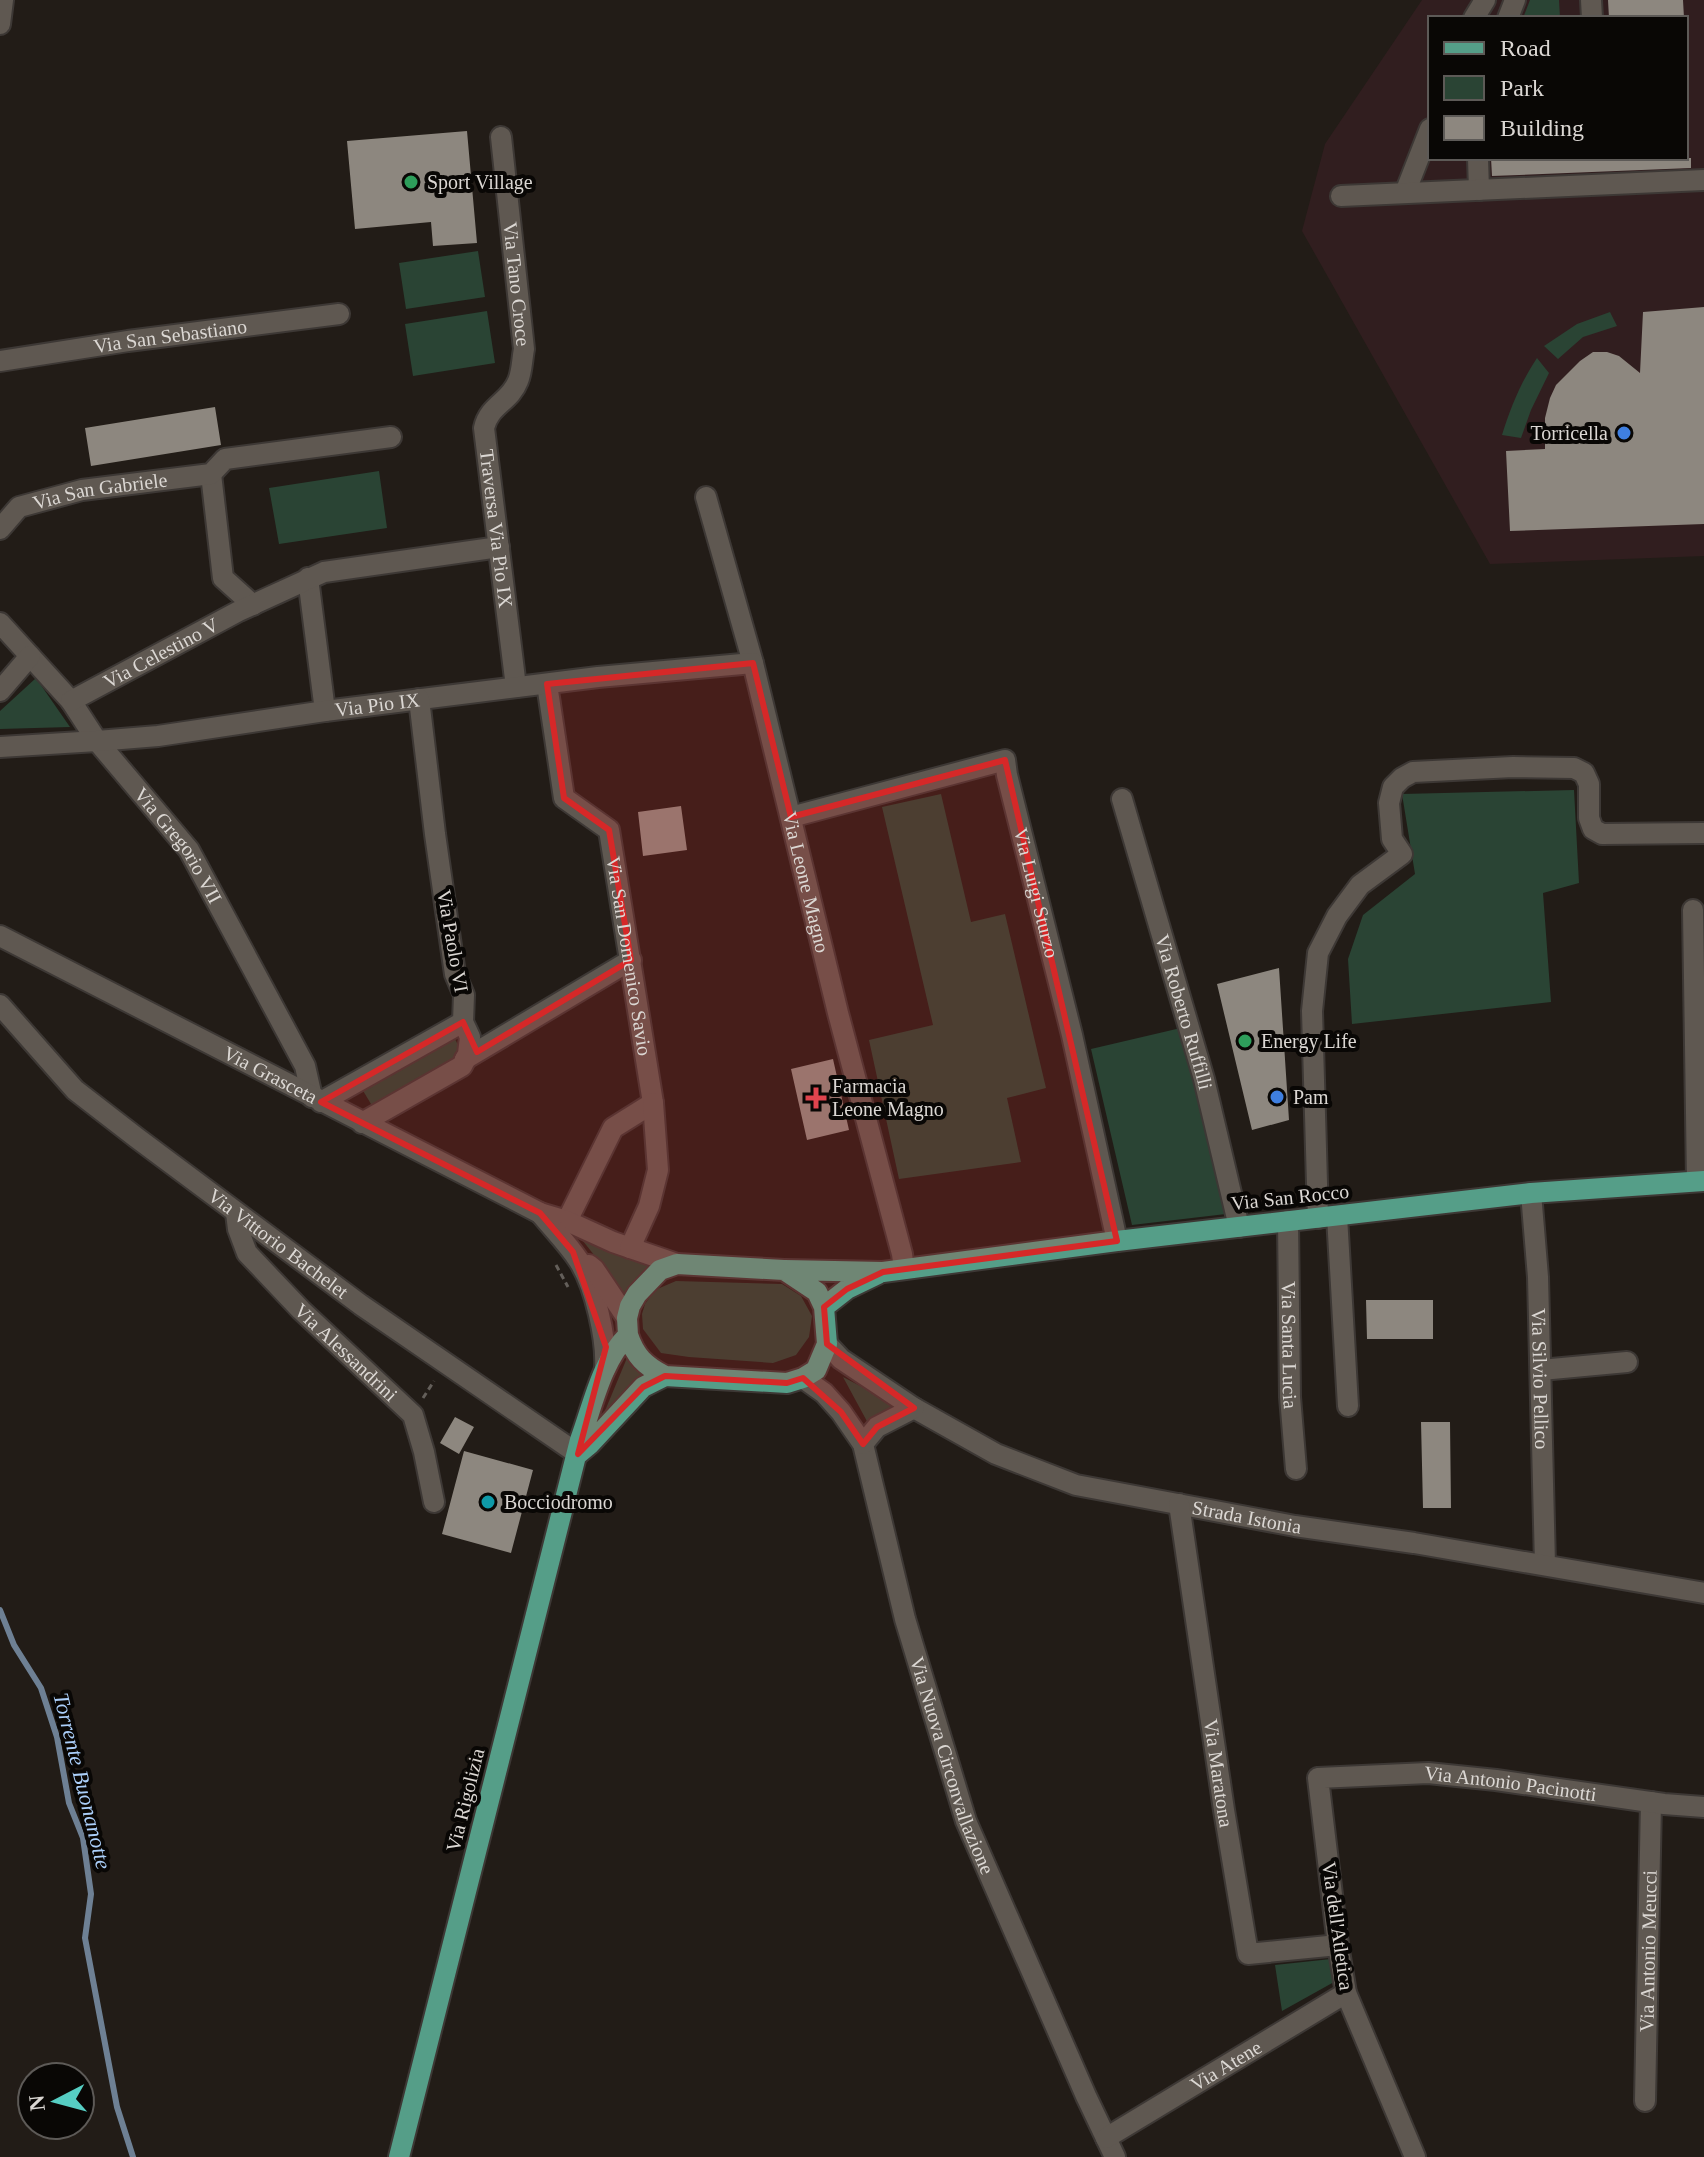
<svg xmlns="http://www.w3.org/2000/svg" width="1704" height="2157" font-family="Georgia,serif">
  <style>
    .industrial { fill: #311e1f; fill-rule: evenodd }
    .green { fill: #2a4434 }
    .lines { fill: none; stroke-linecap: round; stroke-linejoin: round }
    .stream { stroke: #6e8094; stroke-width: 6 }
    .building { fill: #8d877f }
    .minor-casing { stroke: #3d3835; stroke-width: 24 }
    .major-casing { stroke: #3d3835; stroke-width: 24 }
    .path { stroke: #645f5a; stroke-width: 3; stroke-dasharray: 6 4; stroke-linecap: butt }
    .minor { stroke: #5f5851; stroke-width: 20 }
    .major { stroke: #559e88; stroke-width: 20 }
    .marked { fill: #d62828; fill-opacity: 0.2; stroke: #d62828; stroke-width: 6; stroke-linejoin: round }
    .leisure-dot { fill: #2e9e5b; stroke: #090705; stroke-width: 3 }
    .shop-dot { fill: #3f7fe0; stroke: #090705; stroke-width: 3 }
    .health-dot { fill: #e0444e; stroke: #090705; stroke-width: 3 }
    .culture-dot { fill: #0f9aa8; stroke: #090705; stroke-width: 3 }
    .labels { text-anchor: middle; stroke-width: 8; stroke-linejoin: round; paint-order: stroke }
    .poi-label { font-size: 20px; fill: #dbd7d3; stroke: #090705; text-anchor: start }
    .street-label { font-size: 20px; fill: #dbd7d3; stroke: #090705 }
    .water-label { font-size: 22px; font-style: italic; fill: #abcffa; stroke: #090705 }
  </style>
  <rect width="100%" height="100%" fill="#221c17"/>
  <path class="industrial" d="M1422,0h282v556l-214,8 -188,-333 23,-87zM1430,18h256v140h-256z"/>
  <path class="green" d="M1530,0h29l1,18h-37z
    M478,251l7,46 -79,12 -7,-46z
    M487,311l8,52 -82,13 -8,-52z
    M1610,312l7,14 -34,11 -25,22 -14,-13 33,-22z
    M1537,358l12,15 -18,37 -10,28 -19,-3c9,-29 19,-53 35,-77z
    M379,471l8,57 -108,16 -10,-56z
    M36,678l34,49 -70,2v-18z
    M1574,790l5,93 -36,10 8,109 -199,22 -4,-65 15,-44 52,-41 -13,-80z
    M941,794l30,128 34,-8 41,174 -39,10 14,64 -122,17 -30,-139 64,-15 -51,-218z
    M1185,1027l41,187 -94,11 -41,-176z
    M453,1035l12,24 -91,50 -15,-25z
    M579,1236l72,26 -26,32z
    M676,1281l106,3 19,12 11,20 -3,21 -13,18 -23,8 -84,-6 -28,-4 -18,-24 -1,-15 3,-10 10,-14z
    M629,1353l21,22 -48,43z
    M843,1377l54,28 -28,20z
    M1331,1959l3,23 -52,29 -7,-46z"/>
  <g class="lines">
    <path class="stream" d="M0,1610l14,35 27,43 16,49 12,66 14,35 8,56 -6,44 32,169 16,50"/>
  </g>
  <path class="building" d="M1608,0h75l1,18h-75z
    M467,131l10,112 -44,3 -2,-24 -76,7 -8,-88z
    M1491,158h200v10l-199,8z
    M1704,307v217l-194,7 -4,-80 39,-2v-31l5,-20 6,-13 24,-24 13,-9h14l12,4 21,17 3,-61z
    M215,407l6,38 -130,21 -6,-38z
    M681,806l6,44 -44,6 -5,-44z
    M1279,968l10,152 -37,10 -35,-146z
    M833,1059l16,71 -42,10 -16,-71z
    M1366,1300h67v39h-66z
    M455,1417l19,10 -15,27 -19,-11z
    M1421,1422h29l1,86h-28z
    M464,1451l69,19 -22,83 -69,-19z"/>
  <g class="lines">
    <g class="minor-casing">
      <g id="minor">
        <path d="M1591,0l1,18"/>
        <path d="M1474,18l11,-18"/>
        <path d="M1508,18l7,-18"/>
        <path d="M0,24l3,-24"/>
        <path id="s1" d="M501,137l23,212c-2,10 -2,23 -6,32 -8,21 -29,24 -34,47l32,259"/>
        <path d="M1478,158l1,32"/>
        <path d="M1405,193l25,-64"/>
        <path d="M1341,196l363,-16"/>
        <path id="s2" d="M0,361l128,-20 211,-27"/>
        <path d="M211,474l12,104 30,27"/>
        <path id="s3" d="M706,497l47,166 85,350 64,241 2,15"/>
        <path id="s4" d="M0,529l19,-22 63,-17 129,-16 14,-15 166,-22"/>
        <path d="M308,578l17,133"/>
        <path id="s5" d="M0,623l71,78 26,40 92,109 116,216 7,31"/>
        <path id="s6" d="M547,684l17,114 45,32 44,273 -40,25 -46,93"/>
        <path d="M0,691l30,-35"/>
        <path id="s7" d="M71,701l168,-90 85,-39 175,-25"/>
        <path id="s8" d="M0,747l97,-6 61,-5 167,-25 273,-34 155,-14"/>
        <path id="s9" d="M1122,799l82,280 35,148"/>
        <path id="s10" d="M791,817l214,-57 2,15 65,260 45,206"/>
        <path d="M1693,910l4,271"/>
        <path id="s11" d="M0,936l540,277 27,8 46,21 64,22"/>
        <path id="s12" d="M0,1005l75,85 62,48 224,167 217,149"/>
        <path d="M465,1059l166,-99"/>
        <path d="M321,1102l142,-80"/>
        <path d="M362,1123l100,-57 6,-12 2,-17 -7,-15 1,-27 -9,-21 -20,-140 -16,-135"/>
        <path id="s13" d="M1531,1193l7,84 7,288"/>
        <path id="s14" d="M236,1213l2,16 9,24 54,57 112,105 11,37 10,50"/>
        <path d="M540,1213c13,16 28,31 39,48 16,25 28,79 26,108"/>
        <path d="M1337,1216l11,190"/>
        <path d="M1318,1218l-6,-207 6,-58 19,-37 23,-31 42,-31 -10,-15 -3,-36 4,-16 9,-9 11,-6 100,-5 61,1 10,5 5,11v34l4,11 9,5 102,-1"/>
        <path id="s15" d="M1288,1221l2,176 6,72"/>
        <path d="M630,1248l19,-42 9,-36 -5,-67"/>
        <path d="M589,1265l5,4 33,49"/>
        <path id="s16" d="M827,1344l14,15 73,49 82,46 80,31 219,41 119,17 290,50"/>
        <path d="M1541,1370l86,-8"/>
        <path id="s17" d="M803,1378l21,15 17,19 22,32 42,175 61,202 120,275 29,61"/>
        <path d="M863,1444l14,-17 37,-19"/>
        <path id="s18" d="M1179,1504l45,306 24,144 90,-9"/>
        <path id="s19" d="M1645,2101l6,-299"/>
        <path id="s20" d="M1106,2138l240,-145"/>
        <path id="s21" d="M1415,2157l-69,-164 -8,-48 -20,-167 110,-5 68,7 168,24 40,3"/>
      </g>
    </g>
    <g class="major-casing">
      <path id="major" d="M785,1270l98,2 234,-31 414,-48 173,-12
        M824,1307l23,-18 31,-15
        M578,1454l12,-10 53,-57 22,-11
        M399,2157l181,-717c13,-35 21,-78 48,-105l-1,-17 3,-12 7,-12 23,-24 17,-6 107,6 33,22 7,15 3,37 -11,26 -13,8 -16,5 -122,-7c-20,-10 -30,-20 -37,-41"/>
    </g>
    <path class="path" d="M556,1265l12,22
      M423,1398l11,-17"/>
    <use href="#minor" class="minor"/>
    <use href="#major" class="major"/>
  </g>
  <path class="marked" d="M753,663l38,154 214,-57 112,481 -234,31 -36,17 -23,18 3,37 87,64 -37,19 -14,17 -22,-32 -38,-34 -16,5 -122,-7 -22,11 -65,67 28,-107 -33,-95 -33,-39 -219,-111 142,-80 14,30 154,-92 -22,-130 -45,-32 -17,-114z"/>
  <g class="leisure-dot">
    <circle cx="411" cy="182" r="8"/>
    <circle cx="1245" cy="1041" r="8"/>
  </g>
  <g class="shop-dot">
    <circle cx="1624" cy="433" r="8"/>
    <circle cx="1277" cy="1097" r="8"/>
  </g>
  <path class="health-dot" d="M812 1086h8v8h8v8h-8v8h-8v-8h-8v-8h8z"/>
  <circle class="culture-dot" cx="488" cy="1502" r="8"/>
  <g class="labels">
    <g class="poi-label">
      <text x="427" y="189">Sport Village</text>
      <text x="1608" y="440" text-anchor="end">Torricella</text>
      <text x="1261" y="1048">Energy Life</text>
      <text x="832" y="1093">Farmacia<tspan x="832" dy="23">Leone Magno</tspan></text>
      <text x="1293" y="1104">Pam</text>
      <text x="504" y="1509">Bocciodromo</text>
    </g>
    <g class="street-label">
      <text dy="7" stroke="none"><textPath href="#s1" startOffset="148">Via Tano Croce</textPath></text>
      <text dy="7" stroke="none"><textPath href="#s2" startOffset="172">Via San Sebastiano</textPath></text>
      <text dy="7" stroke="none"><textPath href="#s4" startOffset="112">Via San Gabriele</textPath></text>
      <text dy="7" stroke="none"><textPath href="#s1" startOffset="406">Traversa Via Pio IX</textPath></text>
      <text dy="7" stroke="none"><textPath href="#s7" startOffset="102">Via Celestino V</textPath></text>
      <text dy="7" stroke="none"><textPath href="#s8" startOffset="380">Via Pio IX</textPath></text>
      <text dy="7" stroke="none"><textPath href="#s5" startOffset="286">Via Gregorio VII</textPath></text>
      <text dy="7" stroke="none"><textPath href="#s3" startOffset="398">Via Leone Magno</textPath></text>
      <text dy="7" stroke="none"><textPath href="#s10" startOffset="358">Via Luigi Sturzo</textPath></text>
      <text transform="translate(453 941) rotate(80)" y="7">Via Paolo VI</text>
      <text dy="7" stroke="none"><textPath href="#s6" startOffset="298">Via San Domenico Savio</textPath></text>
      <text dy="7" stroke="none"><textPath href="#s9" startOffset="222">Via Roberto Ruffilli</textPath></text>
      <text dy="7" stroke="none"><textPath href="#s11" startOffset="304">Via Grasceta</textPath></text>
      <text transform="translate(1290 1197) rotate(-6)" y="7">Via San Rocco</text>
      <text dy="7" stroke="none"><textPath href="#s12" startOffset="368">Via Vittorio Bachelet</textPath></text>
      <text dy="7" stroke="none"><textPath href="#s15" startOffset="124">Via Santa Lucia</textPath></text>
      <text dy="7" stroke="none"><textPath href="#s14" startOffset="182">Via Alessandrini</textPath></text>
      <text dy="7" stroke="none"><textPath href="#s13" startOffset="186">Via Silvio Pellico</textPath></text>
      <text dy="7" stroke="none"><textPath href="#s16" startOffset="462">Strada Istonia</textPath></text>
      <text dy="7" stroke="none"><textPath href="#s17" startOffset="424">Via Nuova Circonvallazione</textPath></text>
      <text dy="7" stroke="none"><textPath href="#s18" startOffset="272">Via Maratona</textPath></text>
      <text dy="7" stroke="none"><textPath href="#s21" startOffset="588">Via Antonio Pacinotti</textPath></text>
      <text transform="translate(465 1800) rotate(-76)" y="7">Via Rigolizia</text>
      <text transform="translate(1338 1926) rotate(82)" y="7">Via dell'Atletica</text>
      <text dy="7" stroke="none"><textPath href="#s19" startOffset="150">Via Antonio Meucci</textPath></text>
      <text dy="7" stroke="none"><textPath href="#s20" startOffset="140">Via Atene</textPath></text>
    </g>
    <g class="water-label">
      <text transform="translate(83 1781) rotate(76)" y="8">Torrente Buonanotte</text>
    </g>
  </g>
  <rect x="1428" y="16" width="260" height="144" fill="#090705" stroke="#5d5a57" stroke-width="2"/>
  <rect x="1444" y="42" width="40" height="12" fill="#559e88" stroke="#5d5a57" stroke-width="2"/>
  <text x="1500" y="56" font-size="24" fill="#dbd7d3">Road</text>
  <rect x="1444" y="76" width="40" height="24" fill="#2a4434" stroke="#5d5a57" stroke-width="2"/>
  <text x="1500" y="96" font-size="24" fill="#dbd7d3">Park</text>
  <rect x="1444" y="116" width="40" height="24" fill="#8d877f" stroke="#5d5a57" stroke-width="2"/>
  <text x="1500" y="136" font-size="24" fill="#dbd7d3">Building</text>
  <g transform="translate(56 2101) rotate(264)"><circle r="38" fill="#090705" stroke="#5d5a57" stroke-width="2"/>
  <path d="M0-6L14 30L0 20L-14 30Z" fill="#56cec3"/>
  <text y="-12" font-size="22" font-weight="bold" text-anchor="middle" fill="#dbd7d3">N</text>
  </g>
</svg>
